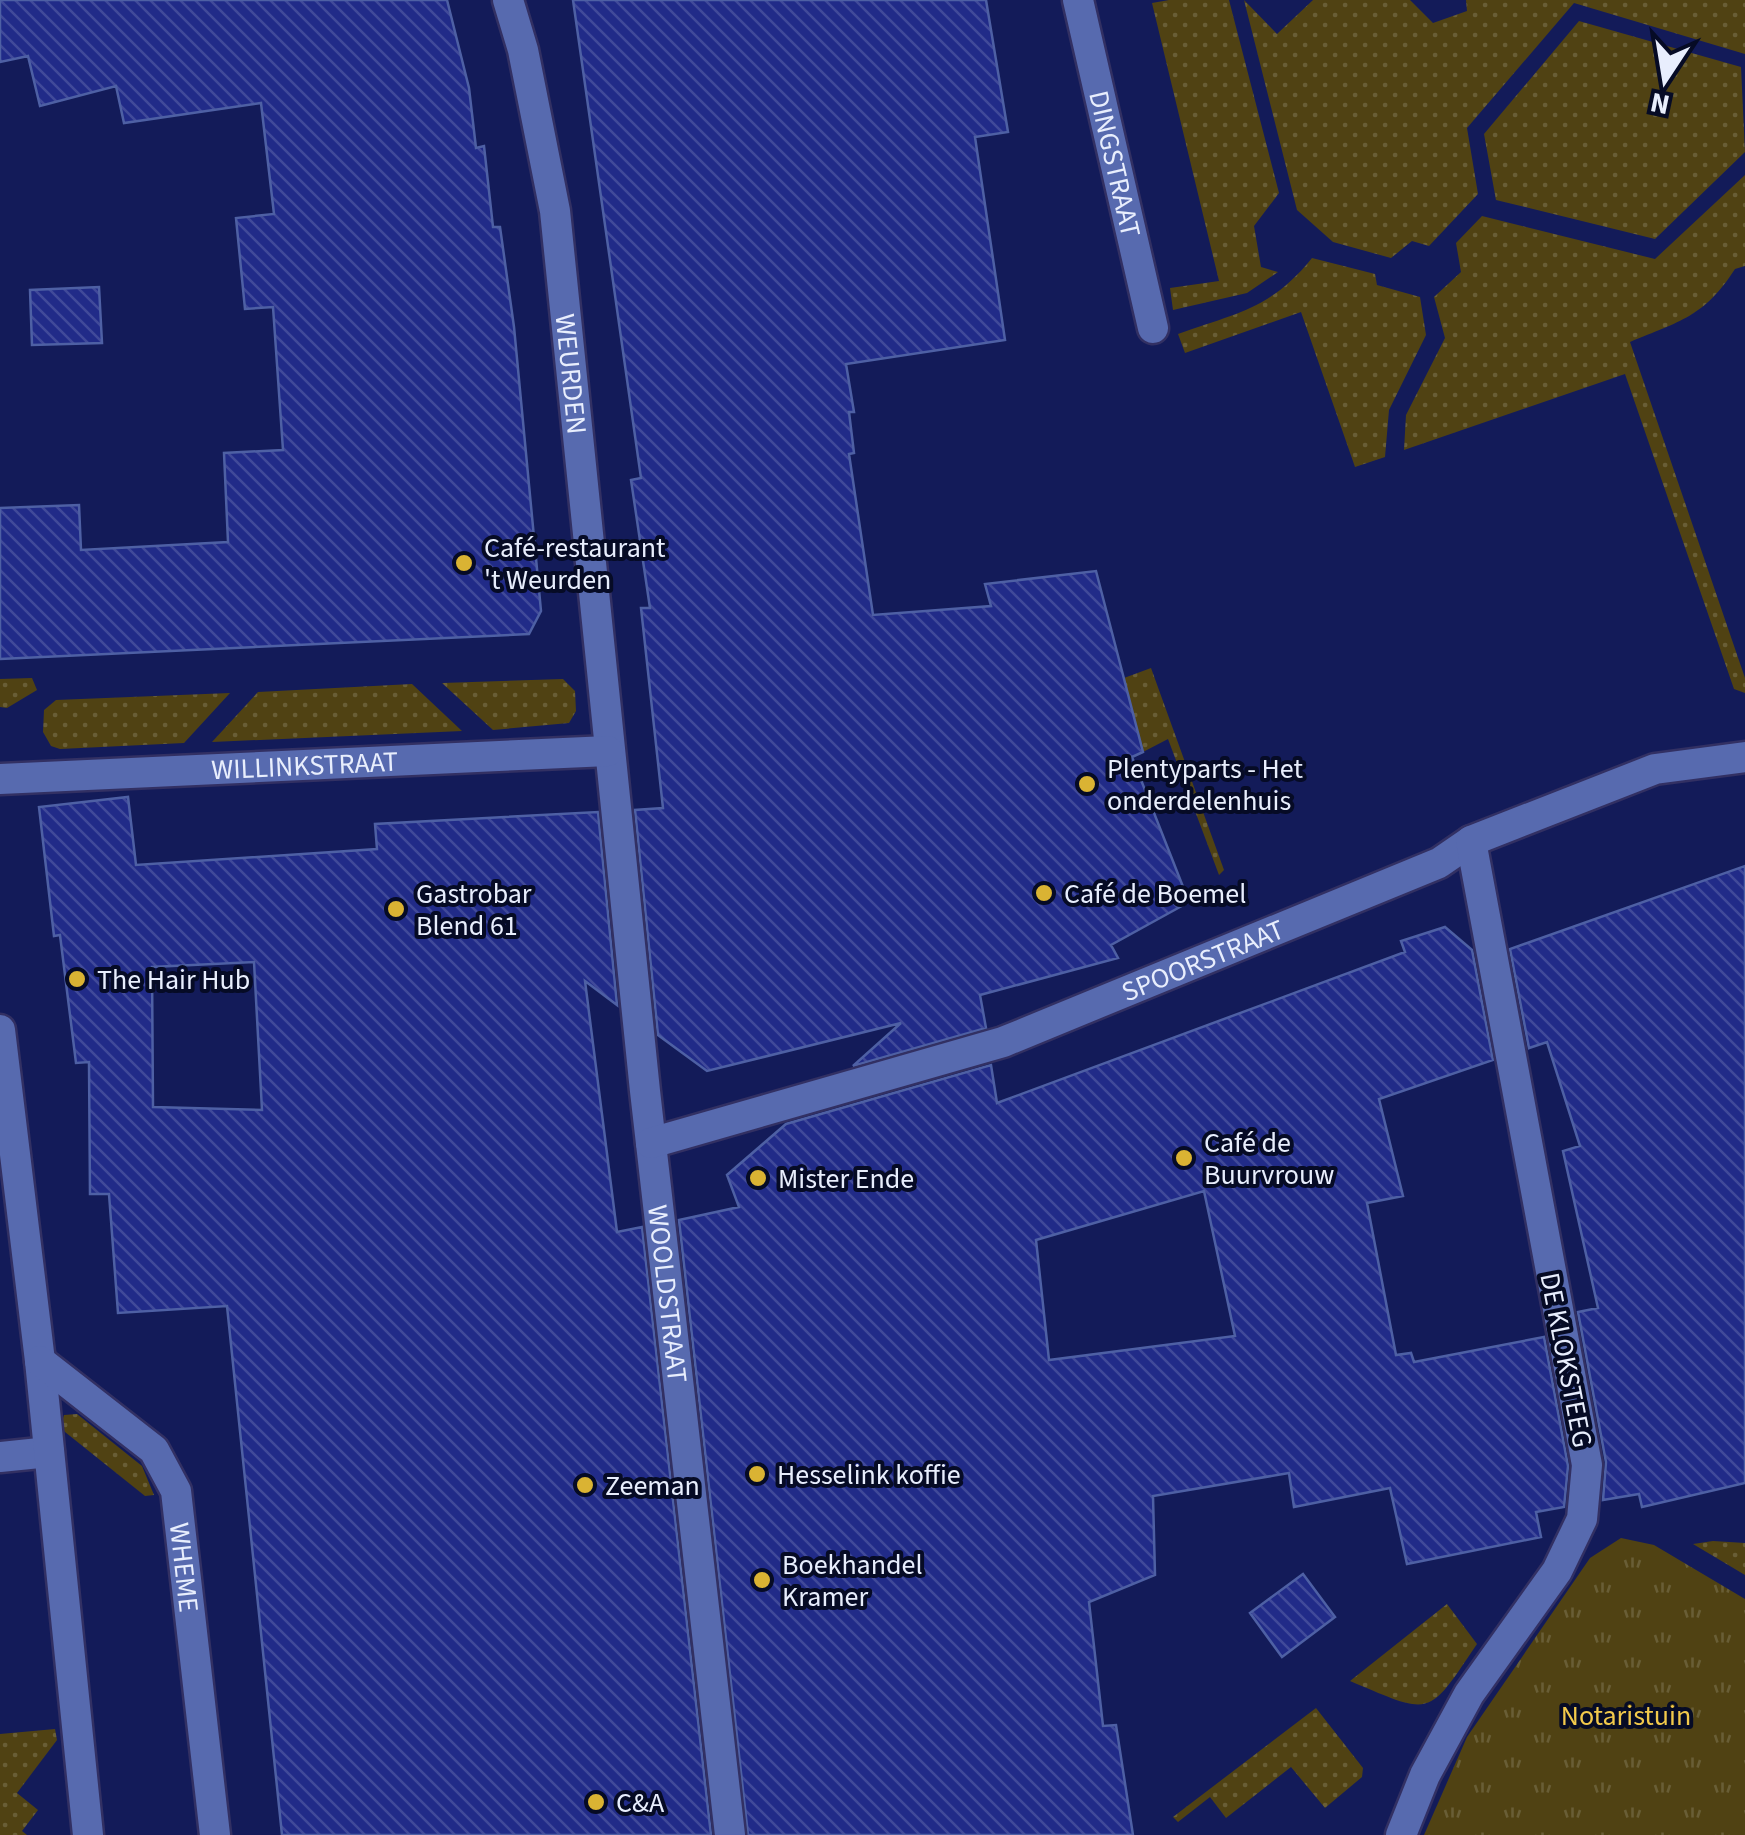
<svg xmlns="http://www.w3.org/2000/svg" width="1745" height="1835" font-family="'Source Sans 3',sans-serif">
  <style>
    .grass { fill: url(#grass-dots) }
    .park { fill: url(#park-tufts) }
    .building { fill: url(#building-back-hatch); stroke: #4e60a4; stroke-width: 2.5; fill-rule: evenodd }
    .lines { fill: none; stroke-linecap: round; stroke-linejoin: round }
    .pedestrian-casing { stroke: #323063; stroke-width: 35 }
    .minor-casing { stroke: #323063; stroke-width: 35 }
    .pedestrian { stroke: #576aaf; stroke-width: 30 }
    .minor { stroke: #576aaf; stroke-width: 30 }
    .poi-dot { fill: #dab333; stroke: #060b25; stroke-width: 4 }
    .labels { text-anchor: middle; stroke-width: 8; stroke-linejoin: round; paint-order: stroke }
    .street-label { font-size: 28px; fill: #e8eefd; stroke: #060b25 }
    .poi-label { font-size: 28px; fill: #e8eefd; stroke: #060b25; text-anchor: start }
    .park-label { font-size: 28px; fill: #f2c94b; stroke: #060b25 }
  </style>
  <defs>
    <pattern id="grass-dots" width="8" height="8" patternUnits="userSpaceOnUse" patternTransform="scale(2.5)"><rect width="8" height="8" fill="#504213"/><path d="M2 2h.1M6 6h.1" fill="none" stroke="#695e36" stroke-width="1.8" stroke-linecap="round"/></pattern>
    <pattern id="park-tufts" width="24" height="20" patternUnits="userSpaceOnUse" patternTransform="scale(2.5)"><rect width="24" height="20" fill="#504213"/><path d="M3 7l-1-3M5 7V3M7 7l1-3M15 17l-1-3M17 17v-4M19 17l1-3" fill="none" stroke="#695e36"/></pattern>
    <pattern id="building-back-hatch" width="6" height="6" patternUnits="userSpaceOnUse" patternTransform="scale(2.5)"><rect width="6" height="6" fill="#212b88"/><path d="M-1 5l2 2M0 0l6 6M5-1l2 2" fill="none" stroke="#414a9a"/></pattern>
  </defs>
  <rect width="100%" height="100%" fill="#131b59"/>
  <path class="grass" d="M1169,0h60l50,193 -25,33 7,41 17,5 -31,21 -74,17 -3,-22 49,-7 -67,-278z
    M1244,0l33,34 36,-34h97l23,23 34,-12 -1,-11h279v54l-171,-51 -107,125 11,66 -49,52 -17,-5 -21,17 -58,-16 -36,-32z
    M1579,21l162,46 4,85 -90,87 -159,-39 -12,-66z
    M1745,175v91l-10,3c-31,48 -55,52 -105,73l115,336v15l-11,-4 -109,-315 -221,76 2,-35 39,-77 -11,-41 27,-25 -5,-29 26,-27 173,43z
    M1312,258l63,16 2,11 43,12 6,38 -37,75 -4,47 -30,10 -54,-155 -116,41 -7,-19c59,-21 93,-25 134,-76z
    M1151,668l73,202 -5,5 -51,-136 -25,13 -19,-74z
    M32,678l5,12 -30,18 -7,-1v-28z
    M563,679l12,12 1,20 -7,12 -76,7 -51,-47z
    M412,684l50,47 -250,11 46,-50z
    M230,693l-46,50 -124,6 -9,-3 -8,-14 1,-22 12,-10z
    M77,1414l65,52 12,29 -9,1 -85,-68 4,-13z
    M1713,1541l32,2v32l-52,-31z
    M1447,1604l30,40c-50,74 -44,72 -127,37z
    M1316,1708l47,60 -1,9 -37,31 -34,-41 -65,51 -16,-21 -32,25 -5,-5z
    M55,1729l2,11 -40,53 21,17 -16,21 5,4h-27v-101z"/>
  <path class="park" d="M1621,1538l33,7 91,54v236h-321l43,-98 123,-179z"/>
  <path class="building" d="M0,0h447l22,88 7,60 8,-2 9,81h7l14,100 27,284 -12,23 -529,25v-151l79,-3 2,45 147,-8 -4,-89 59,-3 -10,-143 -28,2 -9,-91 38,-4 -13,-111 -137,20 -8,-37 -76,20 -12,-50 -28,6z
    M573,0h413l22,132 -33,5 30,203 -159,24 8,48h-5l5,41 -5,1 24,161 118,-9 -6,-22 111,-13 47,181 -11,5 57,145 -78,43 7,13 -138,37 6,33 -133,38 48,-43 -194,48 -49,-36 -23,-225 28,-2 -22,-200h9l-19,-128 10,-2z
    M99,287l3,56 -70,2 -2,-55z
    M128,797l8,68 241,-16 -2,-25 223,-12 19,193 -32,-24 32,251 25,-5 69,608h-429l-55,-529 -109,7 -9,-119h-19l-1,-132 -13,1 -16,-128 -6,1 -15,-129zM254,962l8,148 -109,-3 -1,-140z
    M1745,866v617l-103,24 -3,-13 -36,6 3,-38 -28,-150 20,-4 -35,-157 17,-5 -33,-104 -18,6 -19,-99z
    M1445,927l27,23 21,110 -114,39 24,97 -36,7 29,152 15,-2 3,9 130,-25 24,129 -4,41 -28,5 5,25 -134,27 -17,-76 -96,19 -5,-34 -136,23 2,79 -66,27 14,124 13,-1 17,110h-385l-69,-615 60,-13 -12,-32 59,-51 205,-59 6,38 408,-151 -4,-11zM1204,1191l31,145 -186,24 -13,-120z
    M1303,1574l32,43 -53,40 -32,-44z"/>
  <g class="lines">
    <g class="pedestrian-casing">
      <g id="pedestrian">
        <path id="s1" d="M508,0l15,50 32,161 90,880 85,744"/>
        <path id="s2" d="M0,779l608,-28"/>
        <path id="s3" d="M651,1143l352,-101 436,-179 32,-22"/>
        <path d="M0,1457l49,-5"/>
      </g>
    </g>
    <g class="minor-casing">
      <g id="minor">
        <path id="s4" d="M1078,0l75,328"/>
        <path d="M0,1030l40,331 48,474"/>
        <path id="s5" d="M40,1361l114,89 22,41 39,344"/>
        <path d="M1401,1835l24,-60 44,-81 88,-123 25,-52 5,-54 -116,-624 184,-72 90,-12"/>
      </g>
    </g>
    <use href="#pedestrian" class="pedestrian"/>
    <use href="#minor" class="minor"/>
  </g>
  <g class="poi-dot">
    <circle cx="464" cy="563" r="10"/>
    <circle cx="1087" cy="784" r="10"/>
    <circle cx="1044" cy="893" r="10"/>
    <circle cx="396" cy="909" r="10"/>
    <circle cx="77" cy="979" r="10"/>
    <circle cx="1184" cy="1158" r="10"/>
    <circle cx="758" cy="1178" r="10"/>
    <circle cx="757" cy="1474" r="10"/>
    <circle cx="585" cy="1485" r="10"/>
    <circle cx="762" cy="1580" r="10"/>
    <circle cx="596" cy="1802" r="10"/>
  </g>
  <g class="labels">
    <g class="street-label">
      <text dy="10" stroke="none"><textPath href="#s4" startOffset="168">DINGSTRAAT</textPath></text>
      <text dy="10" stroke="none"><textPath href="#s1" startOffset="380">WEURDEN</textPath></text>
      <text dy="10" stroke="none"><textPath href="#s2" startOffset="305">WILLINKSTRAAT</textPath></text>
      <text dy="10" stroke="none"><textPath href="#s3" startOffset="582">SPOORSTRAAT</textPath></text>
      <text dy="10" stroke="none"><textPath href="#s1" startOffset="1305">WOOLDSTRAAT</textPath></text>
      <text transform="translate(1567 1360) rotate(79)" y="10">DE KLOKSTEEG</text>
      <text dy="10" stroke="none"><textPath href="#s5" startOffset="268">WHEME</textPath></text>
    </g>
    <g class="poi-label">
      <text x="484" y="557">Café-restaurant<tspan x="484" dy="32">'t Weurden</tspan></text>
      <text x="1107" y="778">Plentyparts - Het<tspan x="1107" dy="32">onderdelenhuis</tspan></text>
      <text x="416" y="903">Gastrobar<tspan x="416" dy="32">Blend 61</tspan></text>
      <text x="1064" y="903">Café de Boemel</text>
      <text x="97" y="989">The Hair Hub</text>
      <text x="1204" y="1152">Café de<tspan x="1204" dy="32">Buurvrouw</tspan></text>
      <text x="778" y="1188">Mister Ende</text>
      <text x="777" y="1484">Hesselink koffie</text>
      <text x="605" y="1495">Zeeman</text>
      <text x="782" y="1574">Boekhandel<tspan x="782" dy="32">Kramer</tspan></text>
      <text x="616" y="1812">C&amp;A</text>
    </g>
    <g class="park-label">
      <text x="1626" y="1725">Notaristuin</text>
    </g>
  </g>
  <g transform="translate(1665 80) rotate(192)" stroke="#060b25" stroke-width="8" paint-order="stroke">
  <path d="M0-8L18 38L0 25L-18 38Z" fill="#e8eefd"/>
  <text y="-15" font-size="28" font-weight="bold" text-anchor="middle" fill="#e8eefd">N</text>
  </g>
</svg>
